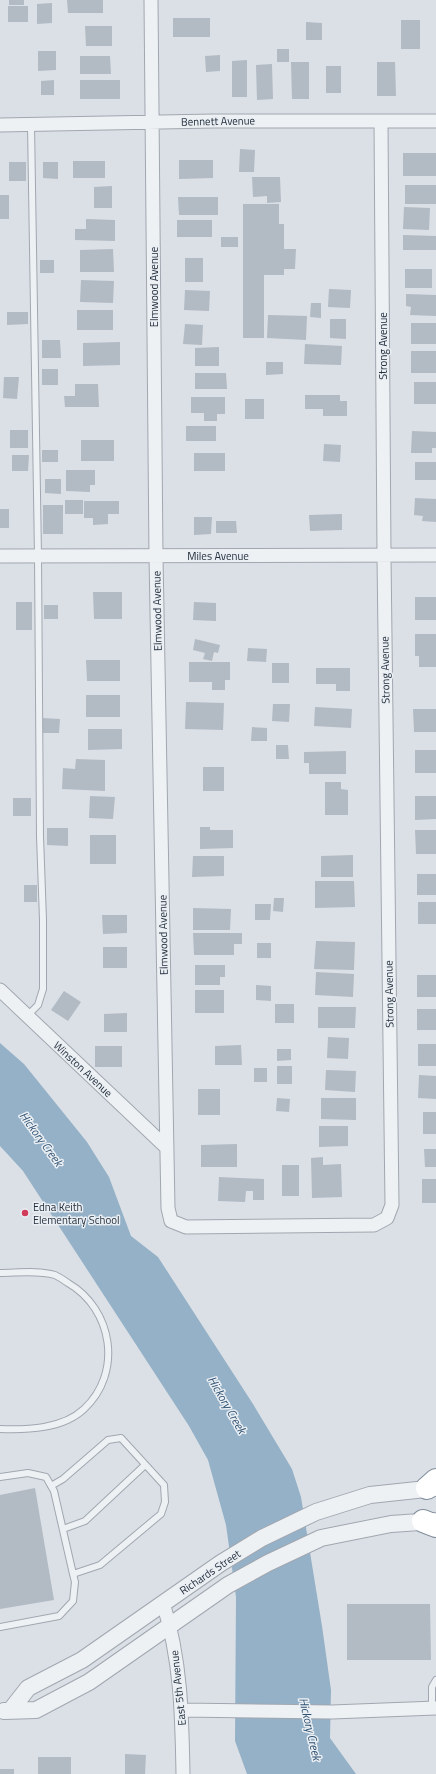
<svg xmlns="http://www.w3.org/2000/svg" width="436" height="1774" font-family="'Titillium Web',sans-serif">
  <style>
    .water { fill: #95b1c7 }
    .building { fill: #b2bac3 }
    .lines { fill: none; stroke-linecap: round; stroke-linejoin: round }
    .service-casing { stroke: #a1a7b0; stroke-width: 8 }
    .minor-casing { stroke: #a1a7b0; stroke-width: 15 }
    .tertiary-casing { stroke: #a1a7b0; stroke-width: 18 }
    .motorway-casing { stroke: #828f9d; stroke-width: 24 }
    .service { stroke: #eef1f4; stroke-width: 6 }
    .minor { stroke: #eef1f4; stroke-width: 13 }
    .tertiary { stroke: #eef1f4; stroke-width: 16 }
    .motorway { stroke: #fff; stroke-width: 22 }
    .poi-dot { fill: #d03b5c; stroke: #eaeff4; stroke-width: 1.5 }
    .labels { text-anchor: middle; stroke-width: 3; stroke-linejoin: round; paint-order: stroke }
    .street-label { font-size: 11px; fill: #252f3c; stroke: #eaeff4 }
    .poi-label { font-size: 11px; fill: #252f3c; stroke: #eaeff4; text-anchor: start }
    .water-label { font-size: 12px; font-style: italic; fill: #2f5170; stroke: #eaeff4 }
  </style>
  <rect width="100%" height="100%" fill="#dbe0e6"/>
  <path class="water" d="M0,1043l24,21 63,78 22,35 22,59 27,21 95,147 39,65 9,28 21,129 9,64 -1,48 26,36h-109l-12,-33 1,-144 -10,-72 -18,-65 -19,-34 -166,-255 -23,-25z"/>
  <path class="building" d="M9,0h15v5h-15z
    M67,0h36v13h-35z
    M52,3v20l-15,1v-20z
    M8,6h20v16h-20z
    M173,18h37v19h-37z
    M401,20h19v29h-19z
    M306,22l16,1v17h-16z
    M85,26h27v20h-26z
    M277,49h12v13h-12z
    M38,51h18v19l-18,1z
    M220,55v16l-14,1 -1,-16z
    M80,56h30l1,18h-31z
    M247,60v37h-15v-36z
    M291,62h18v37h-17z
    M377,62h18l1,34h-19z
    M272,64l1,35 -16,1 -1,-35z
    M326,66h15v27h-15z
    M54,80v15h-13v-14z
    M80,80h40v19h-40z
    M240,149l15,1 -1,22h-15z
    M403,153h33v23h-33z
    M179,160h34v18l-34,1z
    M73,161h32v17h-32z
    M9,162h17v19h-17z
    M43,162h15v17l-15,-1z
    M252,177h28l1,25 -14,1v-7l-14,1z
    M405,185h31v19h-31z
    M112,186v22h-18v-21z
    M0,195h9v24h-9z
    M178,197h40v18h-39z
    M243,204h36v20h5v25h12l-1,20h-11v6h-20v63h-21z
    M404,207l26,1 -1,22 -26,-1z
    M86,219l29,1v21l-40,-1v-11h11z
    M177,220h35v17h-35z
    M403,235l33,1v14h-33z
    M221,237h17v10h-17z
    M113,249l1,23h-34v-22z
    M185,258h18v24h-18z
    M40,260h14v13h-14z
    M405,269h27v19h-27z
    M81,280l33,1 -1,22 -33,-1z
    M329,289l22,1 -1,18 -22,-1z
    M185,290l25,1 -1,20 -25,-1z
    M406,294l30,1v21l-26,-1 1,-8 -5,-1z
    M311,303h10v15l-11,-1z
    M77,310h36v20h-36z
    M7,312h21v12l-21,1z
    M268,315l39,1 -1,24 -39,-2z
    M330,319h16v20l-16,-1z
    M411,323h25v21h-25z
    M185,324l18,1 -1,20 -19,-1z
    M42,340h18l1,18h-19z
    M120,342v23l-37,1v-23z
    M305,344l37,2 -1,19 -37,-1z
    M219,347v19h-24v-18z
    M411,351h25v22h-25z
    M266,362h17v12l-17,1z
    M42,369h16v16h-16z
    M195,373h31l1,16h-32z
    M4,377h15l-2,22 -14,-1z
    M414,382h22v22h-22z
    M75,384h23l1,23h-34l-1,-11h11z
    M305,395h35v6h7v15h-24v-7h-18z
    M191,397h34v17h-8v7h-13v-8h-13z
    M245,399h19v20h-19z
    M186,426h30v15h-30z
    M10,430h18v18h-18z
    M412,431l24,1v16h-4v5h-21z
    M81,440h33v21h-33z
    M324,444l17,1 -1,17 -17,-1z
    M42,450h16v12h-16z
    M194,453h31v18h-31z
    M12,455h17l-1,16h-16z
    M415,462h21v18h-21z
    M66,470h29v15h-5v7l-24,-1z
    M45,479h16v15l-16,-1z
    M415,498l21,1v23l-14,-1 1,-5 -9,-1z
    M65,500h18v14h-18z
    M84,501h35v13h-11v10l-15,1v-7h-9z
    M43,505h20v29h-20z
    M0,509h9v19h-9z
    M342,514v16l-32,1 -1,-16z
    M194,517h18l-1,17 -17,1z
    M216,521h20l1,12h-21z
    M93,592h29v27h-28z
    M415,597h21v23h-21z
    M16,602h16v28h-16z
    M194,602l22,1v18l-23,-1z
    M44,605h14v14h-14z
    M415,634h21v33h-17v-11h-4z
    M195,639l25,6 -2,8 -4,-1 -2,9 -9,-2 2,-6 -12,-3z
    M248,648l19,1 -1,13 -19,-1z
    M86,660h34v21h-33z
    M189,662h41v18h-5v10h-13v-8h-23z
    M272,663h17v20h-17z
    M316,668h34v23h-14v-7h-20z
    M86,695h34v22h-34z
    M186,702l38,1 -1,27 -38,-1z
    M273,704h17l-1,18 -17,-1z
    M315,707l37,2 -1,19 -37,-2z
    M413,709h23v23h-22z
    M42,718l18,1 -1,14h-17z
    M252,727l15,1v13h-16z
    M88,729h34v20l-34,1z
    M276,745h12l1,14h-13z
    M415,750h21v23h-21z
    M346,751v23h-37v-11h-5v-11z
    M76,759l29,1v31l-43,-2 1,-21 12,1z
    M203,767h21v24h-21z
    M325,782h16v7l7,1v25h-23z
    M90,796l25,1 -2,22 -24,-1z
    M415,796h21v23l-21,1z
    M13,798h18v18h-18z
    M200,827h10v3h23v18l-33,1z
    M47,828h21v18l-21,-1z
    M415,830h21v24h-20z
    M90,835h26v29h-26z
    M353,855v22h-32v-21z
    M193,856h31v20l-32,1z
    M417,874h19v21h-19z
    M315,881h39l1,26 -40,1z
    M24,885h13v17h-13z
    M274,898h10l-1,14 -10,-1z
    M418,902h18v22h-18z
    M255,904h16l-1,16h-15z
    M193,908l38,1 -1,21h-37z
    M102,915h25v18l-24,1z
    M193,933h49v11h-8v11h-40z
    M316,941l39,1 -1,28 -40,-1z
    M257,943h14v15h-14z
    M103,947h24v21h-24z
    M195,965h30v12h-5v8h-25z
    M316,972l38,2 -1,23 -38,-2z
    M417,975h19v22h-19z
    M256,985l15,1v15l-15,-1z
    M195,990h29v23h-29z
    M64,991l17,11 -13,19 -17,-11z
    M275,1004h19v19h-19z
    M318,1007h38l-1,21h-37z
    M417,1009h19v21h-19z
    M127,1013v19h-23v-18z
    M328,1037l21,1 -1,21 -21,-1z
    M418,1044h18v22h-18z
    M241,1045l1,20h-27v-19z
    M95,1046h27v21h-27z
    M277,1049h14v11l-14,1z
    M277,1066h15v18h-15z
    M254,1068h13v14h-13z
    M326,1070l30,1 -1,21 -30,-2z
    M419,1075l17,1v23l-18,-1z
    M198,1089h22v26h-22z
    M277,1098l13,1 -1,13 -13,-1z
    M321,1098h35v22l-35,-1z
    M423,1112h13v22h-13z
    M319,1126h29v20l-29,1z
    M237,1144v23h-36v-22z
    M424,1149h12v18h-11z
    M323,1157v8l18,-1 1,33 -30,1 -1,-40z
    M282,1165h17v31h-17z
    M219,1177l45,2v21h-11v-9h-7l-1,11 -27,-1z
    M422,1179h14v24h-14z
    M35,1488l19,112 -54,9v-114z
    M347,1604h83l1,56h-84z
    M125,1754l21,1 -1,19h-20z
    M38,1757h33v17h-33z
    M0,1769h14v5h-14z"/>
  <g class="lines">
    <g class="service-casing">
      <path id="service" d="M27,1016l11,-11 5,-16v-69l-3,-84 -2,-280 -7,-431
        M0,1273c17,0 38,-3 55,2 4,2 9,5 13,8 45,26 55,90 16,126 -21,20 -57,21 -84,20
        M0,1477l28,-4 18,4 8,14 19,83 2,8 -2,19 -14,15 -59,11
        M51,1486l12,-7 45,-39 13,-2 43,47 1,17 -4,12 -61,51 -27,9
        M63,1529l22,-8 60,-56
        M432,1708v-21l4,-7"/>
    </g>
    <g class="minor-casing">
      <path id="minor" d="M151,0l5,557 12,651 3,13 15,6 188,-2 13,-7 5,-13 -8,-649 -3,-435
        M0,125l214,-4h222
        M0,556l436,-1
        M0,990l167,158
        M163,1603c18,56 19,113 20,171
        M182,1710l150,2 104,-4"/>
    </g>
    <g class="tertiary-casing">
      <path id="tertiary" d="M4,1711l32,-1 53,-28 139,-97 40,-22 53,-25 70,-14 43,-3
        M10,1711l18,-23 54,-28 139,-97 41,-25 54,-26 54,-17 66,-7"/>
    </g>
    <g class="motorway-casing">
      <path id="motorway" d="M427,1488l9,-8
        M423,1521l13,5"/>
    </g>
    <use href="#service" class="service"/>
    <use href="#minor" class="minor"/>
    <use href="#tertiary" class="tertiary"/>
    <use href="#motorway" class="motorway"/>
  </g>
  <circle class="poi-dot" cx="25" cy="1213" r="4"/>
  <g class="labels">
    <g class="street-label">
      <text transform="translate(218 121) rotate(-1)" y="4">Bennett Avenue</text>
      <text transform="translate(154 287) rotate(-90)" y="4">Elmwood Avenue</text>
      <text transform="translate(383 346) rotate(-90)" y="4">Strong Avenue</text>
      <text x="218" y="560">Miles Avenue</text>
      <text transform="translate(157 611) rotate(-91)" y="4">Elmwood Avenue</text>
      <text transform="translate(385 670) rotate(-91)" y="4">Strong Avenue</text>
      <text transform="translate(163 935) rotate(-91)" y="4">Elmwood Avenue</text>
      <text transform="translate(389 994) rotate(-91)" y="4">Strong Avenue</text>
      <text transform="translate(83 1069) rotate(43)" y="4">Winston Avenue</text>
      <text transform="translate(210 1572) rotate(-34)" y="4">Richards Street</text>
      <text transform="translate(178 1688) rotate(-96)" y="4">East 5th Avenue</text>
    </g>
    <g class="poi-label">
      <text x="33" y="1211">Edna Keith<tspan x="33" dy="13">Elementary School</tspan></text>
    </g>
    <g class="water-label">
      <text transform="translate(41 1139) rotate(54)" y="4">Hickory Creek</text>
      <text transform="translate(227 1405) rotate(60)" y="4">Hickory Creek</text>
      <text transform="translate(310 1729) rotate(77)" y="4">Hickory Creek</text>
    </g>
  </g>
</svg>
